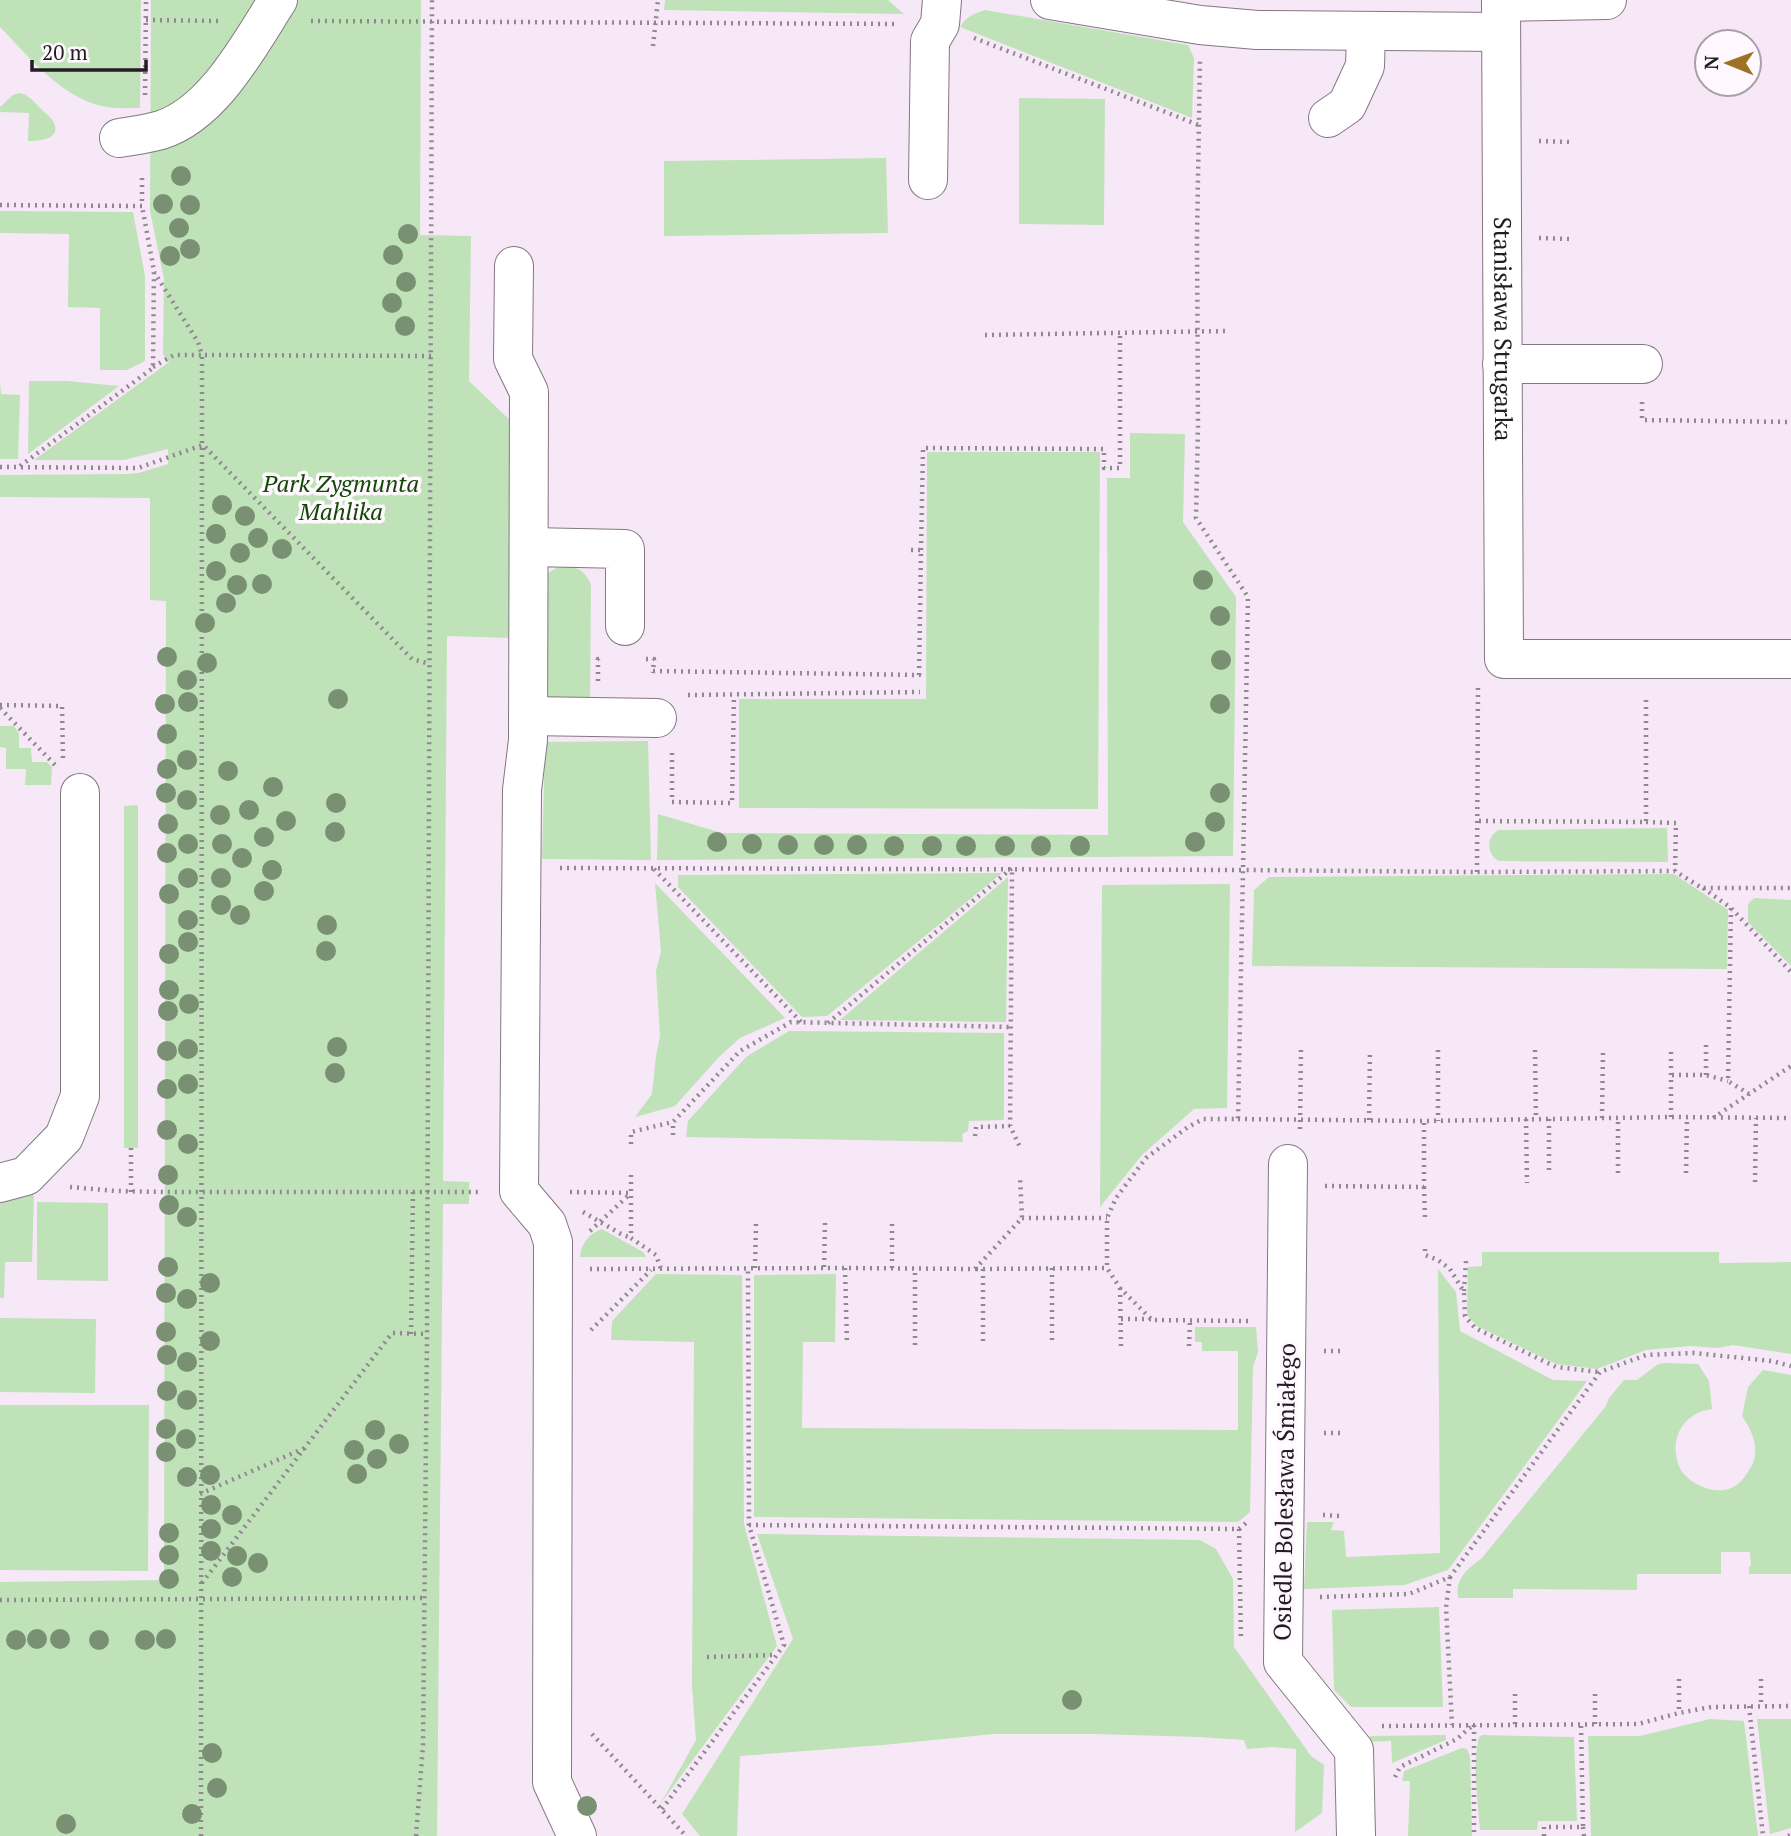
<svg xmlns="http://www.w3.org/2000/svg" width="1791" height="1836" font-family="'PT Serif',serif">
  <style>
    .green { fill: #bfe2b9 }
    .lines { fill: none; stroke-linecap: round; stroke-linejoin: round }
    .minor-casing { stroke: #847784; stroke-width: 40 }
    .path { stroke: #918791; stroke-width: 4.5; stroke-dasharray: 2 5; stroke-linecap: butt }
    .minor { stroke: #fff; stroke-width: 38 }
    .tree { fill: #799072 }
    .labels { text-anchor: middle; stroke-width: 7; stroke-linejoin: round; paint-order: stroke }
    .street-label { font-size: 24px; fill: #221d22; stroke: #fff9ff }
    .park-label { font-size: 24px; font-style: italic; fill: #124806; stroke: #fff9ff }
  </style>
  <rect width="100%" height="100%" fill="#f7e8f7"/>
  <path class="green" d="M0,0h141l-1,108c-12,0 -26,1 -38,-2 -41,-9 -74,-50 -102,-79z
    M151,0h270l-1,235 51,1 -2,145 46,44 -2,213 -66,-2 -4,545 26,1v22h-26l-6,632h-437v-254l164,-2 2,-979 -16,-1v-102l-150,-1v-22l126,-1 12,-1 30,-9v-15l-44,11h-90l135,-98 -6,-8 1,-75 -14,-68z
    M665,0h223l16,14 -240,-4z
    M985,10l203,35 6,13 -2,60 -232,-91c7,-11 13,-13 25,-17z
    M19,93c10,1 15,9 22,16 4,4 10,8 12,12 10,19 -14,20 -25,20l1,-28 -29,-1v-5l13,-12z
    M1019,98l86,1 -1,126 -85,-1z
    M886,158l2,75 -224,3v-75z
    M0,211l133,1 12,64v85l-18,9h-27v-62l-32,-1 1,-73 -69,-1z
    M0,381l1,13 19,1 -2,64h-18z
    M29,381h38l52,5 -91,68z
    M1130,433l55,1 -2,88 53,75 -3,259 -576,4 1,-46 64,19 386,2 -1,-357h23z
    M927,452h173l-2,357 -359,-1v-109h187z
    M568,565c13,4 18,8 23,20l-1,119h-34l-12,-8 3,-122 9,-6z
    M0,726h14l5,8v14h12l1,14h15l5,5 -1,18h-26l1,-16h-20v-21l-6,-1z
    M648,741l3,119 -109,-1 3,-117z
    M138,805v343h-14v-342z
    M1667,828l1,34 -169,-1c-13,-7 -13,-25 0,-31z
    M1002,873l-175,143 -25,1 -124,-130v-12z
    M1674,874l54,36 -1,59 -475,-3 2,-76 15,-13z
    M1008,877l-2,145 -166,-2z
    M655,883l130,135 -45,20 -21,19 -44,49 -40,11 17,-23 4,-38 4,-20 -4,-65 5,-20z
    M1230,884l-3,224 -33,1 -52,46 -42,52 2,-322z
    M1754,898l37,2v66l-43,-44v-18z
    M789,1031l215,2v87l-35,1 -1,10 -6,3 1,8 -277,-5 2,-16 58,-64z
    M34,1191l-2,71h-27l-1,36h-4v-101z
    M37,1202l71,1v78l-71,-1z
    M602,1229l41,23 3,5h-66c1,-14 9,-23 22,-28z
    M1482,1252h237v11l72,-1v92l-58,-9 -15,3 -28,-2 -44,4 -49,19 -41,-5 -79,-38 -10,-11 1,-48 14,-1z
    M1438,1269l18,23 4,39 93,49 34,1 -139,189 -44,15 -100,4 3,-67h27l-3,8 13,1 2,26 94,-4z
    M656,1274l86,1 2,249 33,122 -116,157 35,-63 -4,-55 2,-343 -83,-2 1,-19z
    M836,1274l-1,68h-32l-1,86 436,2v-79h-36v-9h-7v-15h61l2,25 -5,15 -3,145 -12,10 -484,-5v-242z
    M0,1318l96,1 -1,74 -95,-1z
    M1665,1363l33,1 11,17 3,28c-23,3 -39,21 -36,45 1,7 3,15 8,20 12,14 38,23 54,10 5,-4 10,-12 13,-17 10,-18 1,-36 -9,-51l6,-29 15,-17 28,5v199h-42v-8h2l-1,-14h-29v22h-84v16l-124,-1v9h-55c-3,-19 9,-29 23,-39l125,-153 3,-8 15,-18h13l21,-16z
    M0,1405h149l-1,166 -148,-1z
    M757,1534l443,6 16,9 17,30 1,68 77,109 13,9 -2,48 -27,19 1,-83 -25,-2 -24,2 -3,-9 -44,-3 -106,-3h-100l-111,11 -143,11 -3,80h-37l-18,-22 111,-175z
    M1439,1607l4,100h-92l-17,-17 -2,-80z
    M1710,1719l34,2 14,115h-167l-3,-100h52z
    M1757,1719h34v109l-21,6z
    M1446,1735v5l-54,23 -1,-22 -28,1 8,-6z
    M1482,1735l92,2 3,84h-39l-1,9h-57c-2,-28 -8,-66 -1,-93z
    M1462,1748l5,1 3,7 2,80h-64l2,-55h-8l2,-10z"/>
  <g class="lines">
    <g class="minor-casing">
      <g id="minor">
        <path d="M1050,0l150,25 57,5 244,2"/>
        <path id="s1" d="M1501,0l3,659h287"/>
        <path d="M1501,2l106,-2"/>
        <path d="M1328,118l19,-13 18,-39 1,-35"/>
        <path d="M119,138c14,-2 28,-4 42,-8 53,-17 88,-85 117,-130"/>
        <path d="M928,180l2,-139 10,-17 2,-24"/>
        <path d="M514,266l-1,93 16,33 -1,348 -6,50 -3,401 28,33 6,18 -1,540 25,54"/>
        <path d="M1502,364h141"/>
        <path d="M530,547l95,2v77"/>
        <path d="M528,716l129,2"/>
        <path d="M1288,1164l-5,498 71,88 2,86"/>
        <path d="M0,1183l26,-7 38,-39 16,-41v-303"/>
      </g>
    </g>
    <path class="path" d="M146,20l73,1
      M311,21l587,3
      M974,38l225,87
      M653,46l5,-46
      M145,95l1,-95
      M1539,141l32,1
      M0,205l142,1v-33
      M1539,238l32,1
      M985,335l241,-4
      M153,367l21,-12h28l-4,-13 -44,-70
      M1642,402v18l149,2
      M20,466l133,-98 1,-97 -12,-65
      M0,467l138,1 65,-23 209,214 18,5
      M921,550l2,-102 181,1v19h16v-135
      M646,659h8l-1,14
      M653,671l266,4 2,-125h-14
      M598,681v-22h4
      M688,695l232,-3
      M0,705l62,1 1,53
      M0,708l56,58
      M672,753v49l60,1 2,-108
      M1479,821l167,1v-126
      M1646,822l30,1 -1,48
      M560,868l683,2 5,-273 -52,-79 2,-92 -1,-189 3,-176
      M654,869l148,154
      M1477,872l1,-185
      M1703,888l28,20 60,64
      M1731,908l-3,173 21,13
      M828,1023l184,-155 -2,258 10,21
      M1438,1050v71
      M1535,1050l1,69
      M1672,1075h34l22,6
      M1706,1075v-35
      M1671,1117v-66
      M1602,1118l1,-68
      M1713,1118l78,-52
      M1238,1119l186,2
      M1526,1119l1,64
      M1549,1119v53
      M1369,1120l1,-70
      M1300,1129l1,-80
      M673,1135v-13
      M975,1136l1,-9 34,-1
      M631,1144v-12l42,-10 67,-71 51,-29 220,5
      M1618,1173v-55
      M1686,1173l1,-56
      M631,1175v63l25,17 5,14
      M1755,1182l1,-64
      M1325,1186l99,1v-66l247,-4 120,1
      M70,1187l46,4 49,1h316
      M1424,1187l1,32
      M131,1192v-44
      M570,1192l60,1
      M583,1212l38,22 10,4
      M1022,1218h85
      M590,1231l40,-37
      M1425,1249v6l13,5 12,9 14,23 1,24 10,12 81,39 43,5
      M824,1267l1,-44
      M755,1268l1,-46
      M845,1268l2,76
      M892,1268v-45
      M1052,1268v77
      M590,1269l255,-1 130,1 47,-51 -2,-41
      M976,1269l131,-1
      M983,1269v76
      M1120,1288l1,58
      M1464,1291l2,-30
      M1121,1319h31
      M1248,1321l-96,-1 -32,-32 -13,-20v-50l9,-20 30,-40 42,-31 15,-8h35l5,-249 234,2 198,-1 27,17h89
      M591,1330l60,-60
      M411,1334l2,-142
      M915,1345v-76
      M1189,1346l1,-26
      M1324,1351h17
      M1324,1433h16
      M200,1494l107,-47
      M1323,1515l17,1
      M749,1525l490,4 7,-6
      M1239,1529l2,112
      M1450,1577l-4,30 6,118
      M202,1583l190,-250 35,1
      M1320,1597l89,-3 41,-17 150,-205 46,-17 48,-2 78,8 19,5
      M0,1600l425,-2
      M707,1657l69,-2
      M1679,1679v34
      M1761,1679v27
      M1515,1694v30
      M1595,1694v30
      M1749,1706l14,130
      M1474,1725v111
      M1382,1726l256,-2 41,-11 32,-6 80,-1
      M592,1734l94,102
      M1395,1777l5,-10 57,-28 16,-14
      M662,1809l122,-164 -35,-120 -1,-257
      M1583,1827l1,9
      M201,1836l1,-1481 229,1
      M416,1836l7,-91 4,-411 5,-1334
      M1544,1836v-9h39l-2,-103
      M1788,1836l3,-1"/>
    <use href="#minor" class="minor"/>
  </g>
  <g class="tree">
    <circle cx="181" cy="176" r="10"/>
    <circle cx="163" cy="204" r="10"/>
    <circle cx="190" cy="205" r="10"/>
    <circle cx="179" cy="228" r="10"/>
    <circle cx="408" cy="234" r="10"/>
    <circle cx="190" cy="249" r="10"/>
    <circle cx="393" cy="255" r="10"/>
    <circle cx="170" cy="256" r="10"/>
    <circle cx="406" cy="282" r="10"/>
    <circle cx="392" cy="303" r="10"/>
    <circle cx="405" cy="326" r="10"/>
    <circle cx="222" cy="505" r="10"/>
    <circle cx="245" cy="516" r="10"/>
    <circle cx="216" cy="534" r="10"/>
    <circle cx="258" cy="538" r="10"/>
    <circle cx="282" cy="549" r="10"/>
    <circle cx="240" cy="553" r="10"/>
    <circle cx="216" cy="571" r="10"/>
    <circle cx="1203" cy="580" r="10"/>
    <circle cx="262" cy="584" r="10"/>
    <circle cx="237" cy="585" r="10"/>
    <circle cx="226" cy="603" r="10"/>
    <circle cx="1220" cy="616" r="10"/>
    <circle cx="205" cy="623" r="10"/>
    <circle cx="167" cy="657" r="10"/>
    <circle cx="1221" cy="660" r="10"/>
    <circle cx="207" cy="663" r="10"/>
    <circle cx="187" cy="680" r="10"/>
    <circle cx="338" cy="699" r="10"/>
    <circle cx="188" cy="702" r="10"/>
    <circle cx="165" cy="704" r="10"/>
    <circle cx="1220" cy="704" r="10"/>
    <circle cx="167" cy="734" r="10"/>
    <circle cx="187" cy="760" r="10"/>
    <circle cx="167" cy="769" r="10"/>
    <circle cx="228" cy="771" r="10"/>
    <circle cx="273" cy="787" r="10"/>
    <circle cx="166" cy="793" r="10"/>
    <circle cx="1220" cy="793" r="10"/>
    <circle cx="187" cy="800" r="10"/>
    <circle cx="336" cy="803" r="10"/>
    <circle cx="249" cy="810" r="10"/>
    <circle cx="220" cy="815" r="10"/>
    <circle cx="286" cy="821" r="10"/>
    <circle cx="1215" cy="822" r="10"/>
    <circle cx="168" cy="824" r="10"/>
    <circle cx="335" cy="832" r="10"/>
    <circle cx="264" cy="837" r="10"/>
    <circle cx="717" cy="842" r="10"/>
    <circle cx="1195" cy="842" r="10"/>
    <circle cx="188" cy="844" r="10"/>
    <circle cx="222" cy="844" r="10"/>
    <circle cx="752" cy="844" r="10"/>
    <circle cx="788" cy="845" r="10"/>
    <circle cx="824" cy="845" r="10"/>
    <circle cx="857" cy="845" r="10"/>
    <circle cx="894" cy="846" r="10"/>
    <circle cx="932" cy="846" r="10"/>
    <circle cx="966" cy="846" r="10"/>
    <circle cx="1005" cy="846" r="10"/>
    <circle cx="1041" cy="846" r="10"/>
    <circle cx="1080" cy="846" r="10"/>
    <circle cx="167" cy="853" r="10"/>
    <circle cx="242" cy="858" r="10"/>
    <circle cx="272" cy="870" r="10"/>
    <circle cx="188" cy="878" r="10"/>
    <circle cx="221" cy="878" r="10"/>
    <circle cx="264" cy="891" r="10"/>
    <circle cx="169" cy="894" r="10"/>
    <circle cx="221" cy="905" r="10"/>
    <circle cx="240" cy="915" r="10"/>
    <circle cx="188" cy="920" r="10"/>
    <circle cx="327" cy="925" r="10"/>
    <circle cx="188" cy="942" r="10"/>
    <circle cx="326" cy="951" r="10"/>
    <circle cx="169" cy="954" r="10"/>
    <circle cx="169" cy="990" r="10"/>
    <circle cx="189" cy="1004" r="10"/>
    <circle cx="168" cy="1011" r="10"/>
    <circle cx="337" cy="1047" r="10"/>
    <circle cx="188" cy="1049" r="10"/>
    <circle cx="167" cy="1051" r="10"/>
    <circle cx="335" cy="1073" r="10"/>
    <circle cx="188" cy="1084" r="10"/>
    <circle cx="167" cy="1089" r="10"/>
    <circle cx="167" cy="1130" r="10"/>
    <circle cx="188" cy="1144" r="10"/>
    <circle cx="168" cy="1175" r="10"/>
    <circle cx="169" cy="1205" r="10"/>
    <circle cx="187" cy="1217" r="10"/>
    <circle cx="168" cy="1267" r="10"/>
    <circle cx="210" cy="1283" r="10"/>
    <circle cx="166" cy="1293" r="10"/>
    <circle cx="187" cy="1299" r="10"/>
    <circle cx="166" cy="1332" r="10"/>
    <circle cx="210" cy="1341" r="10"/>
    <circle cx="167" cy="1355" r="10"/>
    <circle cx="187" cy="1362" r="10"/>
    <circle cx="167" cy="1391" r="10"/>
    <circle cx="187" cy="1400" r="10"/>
    <circle cx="166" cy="1429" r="10"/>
    <circle cx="375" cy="1430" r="10"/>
    <circle cx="186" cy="1439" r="10"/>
    <circle cx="399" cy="1444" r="10"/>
    <circle cx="354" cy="1450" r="10"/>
    <circle cx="166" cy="1452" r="10"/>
    <circle cx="377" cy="1459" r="10"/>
    <circle cx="357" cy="1474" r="10"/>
    <circle cx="210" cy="1475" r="10"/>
    <circle cx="187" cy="1477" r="10"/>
    <circle cx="211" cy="1505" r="10"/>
    <circle cx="232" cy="1515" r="10"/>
    <circle cx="211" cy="1529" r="10"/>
    <circle cx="169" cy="1533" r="10"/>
    <circle cx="211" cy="1551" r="10"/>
    <circle cx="169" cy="1555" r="10"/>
    <circle cx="237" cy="1556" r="10"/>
    <circle cx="258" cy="1563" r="10"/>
    <circle cx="232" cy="1577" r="10"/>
    <circle cx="169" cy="1579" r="10"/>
    <circle cx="37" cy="1639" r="10"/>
    <circle cx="60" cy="1639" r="10"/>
    <circle cx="166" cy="1639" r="10"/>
    <circle cx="16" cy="1640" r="10"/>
    <circle cx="99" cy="1640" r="10"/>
    <circle cx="145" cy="1640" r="10"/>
    <circle cx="1072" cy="1700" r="10"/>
    <circle cx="212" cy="1753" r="10"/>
    <circle cx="217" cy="1788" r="10"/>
    <circle cx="587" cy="1806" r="10"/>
    <circle cx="192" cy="1814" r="10"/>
    <circle cx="66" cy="1824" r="10"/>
  </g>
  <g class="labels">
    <g class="street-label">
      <text dy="8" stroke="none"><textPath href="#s1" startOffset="329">Stanisława Strugarka</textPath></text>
      <text transform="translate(1285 1492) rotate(-89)" y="8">Osiedle Bolesława Śmiałego</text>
    </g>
    <g class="park-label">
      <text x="341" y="492">Park Zygmunta<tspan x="341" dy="28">Mahlika</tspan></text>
    </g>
  </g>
  <g transform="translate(1728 63) rotate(271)"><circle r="33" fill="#fff9ff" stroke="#a7a1a7" stroke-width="2"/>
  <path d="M0-5L12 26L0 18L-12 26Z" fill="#9d7222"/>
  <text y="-10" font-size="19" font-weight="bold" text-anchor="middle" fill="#221d22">N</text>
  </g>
  <path d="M32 60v10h114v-10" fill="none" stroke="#221d22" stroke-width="3.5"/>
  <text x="42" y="60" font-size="21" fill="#221d22" stroke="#fff9ff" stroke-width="5" paint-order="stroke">20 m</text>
</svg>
